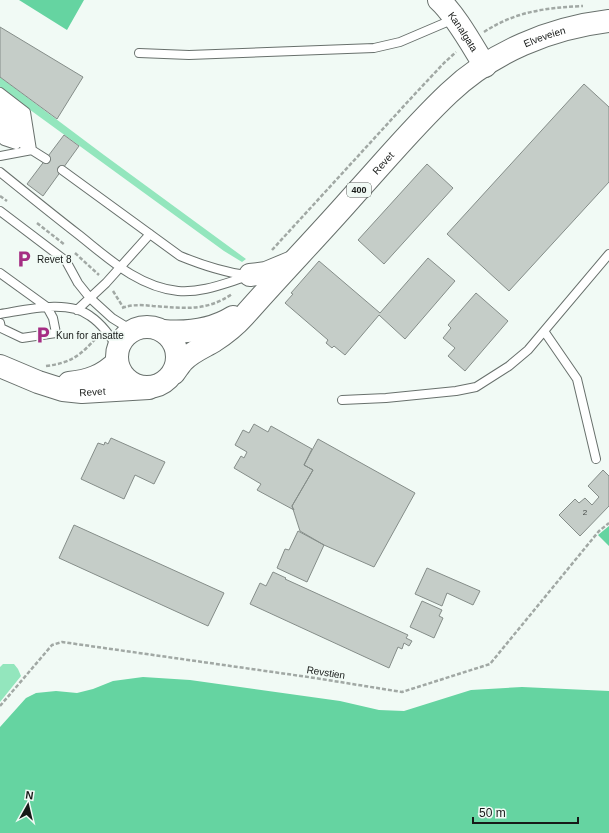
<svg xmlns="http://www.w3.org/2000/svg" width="609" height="833" font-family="Helvetica,sans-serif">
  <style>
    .green { fill: #93e6bd }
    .water { fill: #65d4a1 }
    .building { fill: #c5cdc8; stroke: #858d89 }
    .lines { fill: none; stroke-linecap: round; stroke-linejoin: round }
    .lane-casing { stroke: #68706c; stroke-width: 10 }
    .secondary-casing { stroke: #68706c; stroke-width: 24 }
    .highway-casing { stroke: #68706c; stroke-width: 24 }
    .path { stroke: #a1a8a4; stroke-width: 2.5; stroke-dasharray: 4 2; stroke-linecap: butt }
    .lane { stroke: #fff; stroke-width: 8 }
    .secondary { stroke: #fff; stroke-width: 22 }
    .highway { stroke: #fff; stroke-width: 22 }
    .labels { text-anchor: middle; stroke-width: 3.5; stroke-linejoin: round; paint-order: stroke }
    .number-label { font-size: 8px; fill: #424744 }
    .shield { fill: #f1faf5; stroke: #585d5a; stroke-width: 1 }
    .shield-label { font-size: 9px; font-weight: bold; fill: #171a18 }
    .street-label { font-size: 10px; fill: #171a18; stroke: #f1faf5 }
    .poi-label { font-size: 10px; fill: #171a18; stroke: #f1faf5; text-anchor: start }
  </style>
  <rect width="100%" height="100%" fill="#f1faf5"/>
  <path class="green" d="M0,77l104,78 142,104 -4,3 -18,-11 -224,-163z
    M3,664h11l4,5 3,7 -21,26v-35z"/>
  <path class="water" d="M19,0h65l-17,30z
    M609,526v20l-11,-11z
    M143,677l47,3 150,21 39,9 25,1 67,-21 51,-3 87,4v142h-609v-106l26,-29 10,-5 20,-2 21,2 16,-4 20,-8z"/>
  <path class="building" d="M0,27l83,50 -26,42 -57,-42z
    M584,84l25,23v75l-100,109 -62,-57z
    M64,135l15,11 -36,50 -16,-12z
    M427,164l26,24 -69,76 -26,-24z
    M428,258l27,23 -50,58 -26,-24 -34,40 -11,-9 -2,2 -6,-5 2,-3 -43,-37 8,-9 -2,-1 28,-32 61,52z
    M476,293l32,28 -43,50 -17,-15 7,-8 -12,-10 8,-10 -3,-3z
    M254,424l14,8 3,-6 41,23 -8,16 9,5 -21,36 2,4 -37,-20 4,-6 -27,-16 7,-12 3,2 3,-6 -12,-7 8,-15 6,3z
    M111,438l54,24 -11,22 -19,-9 -11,24 -43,-20 17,-36 6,2 1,-3 3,2z
    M318,439l97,54 -41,74 -50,-22 -24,-14 -8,-25 21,-36 -9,-5z
    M603,470l6,6v30l-29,30 -21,-21 16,-16 4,4 6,-5 7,7 7,-8 -11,-11z
    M74,525l150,68 -16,33 -149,-68z
    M298,531l26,14 -17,37 -30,-14 8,-19 4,1z
    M427,568l53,23 -7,14 -26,-12 -5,13 -27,-12z
    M273,572l13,6 -1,1 123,56 -2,3 6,3 -3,5 -5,-3 -2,6 -4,-2 -9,21 -139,-64 10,-21 6,3z
    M422,601l20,9 -3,6 4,2 -9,20 -24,-11z"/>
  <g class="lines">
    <g class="lane-casing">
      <path id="lane" d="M139,53l50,2 185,-7 26,-6 54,-23
        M0,92l26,20 6,38
        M0,100l23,17 2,7
        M0,108l19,14 8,18
        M0,115l15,11 6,8
        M0,123l19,15
        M0,130l46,29
        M0,138l4,3 12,4
        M0,156l32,-6
        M62,170l118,86c22,9 43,16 66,19
        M0,172c26,21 52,42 79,63 29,23 59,52 99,56 25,2 47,-8 71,-15
        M0,211l66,50 12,22 12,15 22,20 13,8 10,3
        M0,273l47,34 6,11 3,15 -34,5 -21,-10 -1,-5
        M77,310l29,-27 44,-49
        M0,314c26,-4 68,-15 90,2 12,8 20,20 28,32
        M544,331l33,48 19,80
        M342,400l44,-2 70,-7 20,-4 33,-21 19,-16 81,-96"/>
    </g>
    <g class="secondary-casing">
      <g id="secondary">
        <path id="s1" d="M439,0c16,14 34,47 46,66"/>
        <path id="s2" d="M0,366l38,16 25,8 19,2 67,-4"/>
        <path d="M69,383c19,-2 34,-7 48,-21"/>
      </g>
    </g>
    <g class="highway-casing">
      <g id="highway">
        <path d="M250,275l16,-2 24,-10"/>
        <circle cx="147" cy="357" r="30"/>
        <path d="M163,331c25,2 49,-1 70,-14"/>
        <path id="s3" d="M174,373c3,-4 6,-9 9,-12 8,-9 21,-14 31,-20 11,-7 21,-15 30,-25 36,-41 74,-80 110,-121 31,-34 61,-70 95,-102 43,-41 101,-65 160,-72"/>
      </g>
    </g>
    <path class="path" d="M484,32c32,-21 62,-24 99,-26
      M0,196l7,5
      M37,223l28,22
      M272,250l141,-154 31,-33 12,-11
      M75,253l24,22
      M113,291l10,16
      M122,308c11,-4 21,-3 31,-2 30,2 53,6 79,-12
      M46,366c25,-3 35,-11 51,-29
      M0,706l52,-61 10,-3 253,36 87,14 88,-28 109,-133 10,-8"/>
    <use href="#lane" class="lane"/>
    <use href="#secondary" class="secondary"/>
    <use href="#highway" class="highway"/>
  </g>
  <defs>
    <g id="parking-bare" transform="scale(1.38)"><path d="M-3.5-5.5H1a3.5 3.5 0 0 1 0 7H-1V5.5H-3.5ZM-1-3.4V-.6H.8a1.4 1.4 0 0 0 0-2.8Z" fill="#a52d83" stroke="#f1faf5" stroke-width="2.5" paint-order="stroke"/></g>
  </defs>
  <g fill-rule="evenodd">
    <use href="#parking-bare" x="24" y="259"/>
    <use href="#parking-bare" x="43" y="335"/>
  </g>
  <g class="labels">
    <g class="number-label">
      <text x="585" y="515">2</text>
    </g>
    <rect class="shield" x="347" y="183" width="24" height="14" rx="3"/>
    <g class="shield-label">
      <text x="359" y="193">400</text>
    </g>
    <g class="street-label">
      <text dy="4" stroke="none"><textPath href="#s1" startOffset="40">Kanalgata</textPath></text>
      <text dy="4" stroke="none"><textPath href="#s3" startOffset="506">Elveveien</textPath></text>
      <text dy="4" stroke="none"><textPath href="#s3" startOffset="298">Revet</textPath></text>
      <text dy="4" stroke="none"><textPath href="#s2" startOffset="97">Revet</textPath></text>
      <text transform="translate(326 672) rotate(9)" y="4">Revstien</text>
    </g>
    <g class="poi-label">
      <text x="37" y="263">Revet 8</text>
      <text x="56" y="339">Kun for ansatte</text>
    </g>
  </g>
  <g transform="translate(28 805) rotate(8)" stroke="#f1faf5" stroke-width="3" paint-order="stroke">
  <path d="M0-3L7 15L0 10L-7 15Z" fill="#171a18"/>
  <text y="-6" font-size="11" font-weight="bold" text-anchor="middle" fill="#171a18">N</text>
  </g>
  <path d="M473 817v6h105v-6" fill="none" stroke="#171a18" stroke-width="2"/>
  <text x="479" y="817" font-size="12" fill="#171a18" stroke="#f1faf5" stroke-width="3" paint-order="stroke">50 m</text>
</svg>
